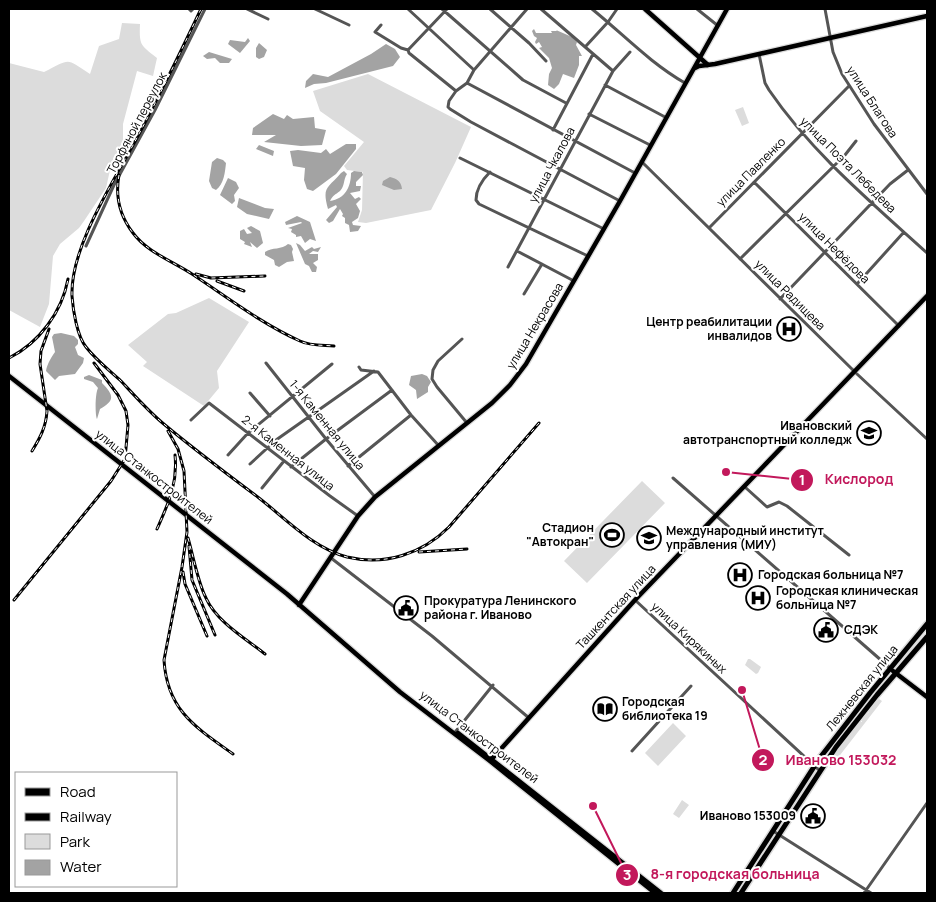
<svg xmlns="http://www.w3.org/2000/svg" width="936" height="902" font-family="Manrope,sans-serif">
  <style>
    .green { fill: #dcdcdc }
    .water { fill: #a3a3a3 }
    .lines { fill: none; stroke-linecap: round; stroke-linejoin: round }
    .major-casing { stroke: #dbdbdb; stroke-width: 7 }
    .highway-casing { stroke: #dbdbdb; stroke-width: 8 }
    .minor { stroke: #555; stroke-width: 3 }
    .major { stroke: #000; stroke-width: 4.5 }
    .highway { stroke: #000; stroke-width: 5 }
    .rail-casing { stroke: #000; stroke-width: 3 }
    .rail { stroke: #fff; stroke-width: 1; stroke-dasharray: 4; stroke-linecap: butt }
    .labels { text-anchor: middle; stroke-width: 4; stroke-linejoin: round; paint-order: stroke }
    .street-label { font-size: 12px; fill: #000; stroke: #fff }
    .poi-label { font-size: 12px; font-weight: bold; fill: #000; stroke: #fff; text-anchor: start }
    .leader { fill: none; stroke: #c2185b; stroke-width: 2 }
    .callout-dot { fill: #c2185b; stroke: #fff; stroke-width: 2 }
    .mark-label { font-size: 15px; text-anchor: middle; font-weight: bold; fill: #fff }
    .callout-label { font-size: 14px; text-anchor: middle; font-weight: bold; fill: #c2185b; stroke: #fff; stroke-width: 4; stroke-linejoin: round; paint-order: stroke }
  </style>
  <rect width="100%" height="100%" fill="#fff"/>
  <path class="green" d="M122,23l18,1c-1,22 1,21 17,34l-4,18 -16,-5 -14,53v16l-13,30 -4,18 -22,33 -5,7 -19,16 -7,12 -4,48 -9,23 -31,-17v-247l35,9c28,-14 21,-14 46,2l9,-28 20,-7z
    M368,74l103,53 -16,36 -24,47 -65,13 -8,-1 4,-12 1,-38 -16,-2 -3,-4 20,-24 -44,-31 -7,-20z
    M743,107l6,16 -7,3 -7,-16z
    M209,298l40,24 -32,49 2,17 -15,18 -61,-40 4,-4 -19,-17 40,-31 8,-1z
    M642,481l23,22 -78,80 -23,-22z
    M748,659h2l11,8 -3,6 -2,1 -11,-9z
    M879,699l3,2 -52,67 -2,-5 31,-41h3v-4l7,-6 -1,-1z
    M673,723l13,13 -28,30 -13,-13z
    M682,800l7,5 -10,13 -6,-4z"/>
  <path class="water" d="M534,29l2,4h16l-1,-2h6l-1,-1 16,7 5,5 -1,3 6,11h-3v9l-5,13 -11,-4 -4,10 -5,5 -6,-4 1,-11 3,-6 -3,-10 -10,-10 3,-1 -3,-5 -3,2 -1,-2 2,-4 -3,-2 -2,-5z
    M248,38l2,3 -10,12 -12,-9 2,-4 15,2z
    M259,43l8,7 -3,7 -5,2 -3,-2v-9z
    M386,44l9,5 5,8 -7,9 -67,17 -12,1 -9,4 1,-7 7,-7 15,3 43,-23z
    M209,52l23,7 -3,4h-9l-5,-5 -8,1 -4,-3z
    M273,114l11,5 3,-4 6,4 21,-2 1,11 11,2 -4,15 -21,1 -37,-4 12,-7h-24l1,-7z
    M346,144h10v5l-20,25 -23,17 -6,-2 -3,-9 1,-12 -12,-2 -3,-15 8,-1 23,3 5,-4 4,5z
    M259,145l15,6 -1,5 -17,-7z
    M217,158l6,2 3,3c-1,9 -2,21 -10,27l-4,-2 -3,-7 3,-19z
    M344,171l3,3c-4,6 -2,12 -7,17 -5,4 -7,4 -10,10 15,-2 21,-14 21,-28l3,-2 8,1 1,3 -7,7v4h5l-1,5 -10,2 5,6 4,-2 2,2 -5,5 4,7 -2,7 -6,4 1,3 8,1 -3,5 -8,1 -1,-7 -4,-2v-5l-3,-2 1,-2 -3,-5 -7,12 -4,2 -3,-3 11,-13 -1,-2 -8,4c-6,-22 -1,-20 13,-36z
    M390,177c7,2 11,4 12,12l-8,1 -12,-5 1,-4z
    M228,178l8,4 3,6 -5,7 1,6 -3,3 -12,-9z
    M239,198l26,10 9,1 -5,10 -22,-5 -10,-7z
    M297,216l13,6 6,19 -6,-2 -5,4 -4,-7 -5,1v-2l-5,-3 1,-3 -4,-1 14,-5 -1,-1 -15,3 -1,-3z
    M251,226l9,5 3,12 -6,5 -7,-6 2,5 -8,-3 1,-2 -5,-3v-8l4,-2 3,5 5,-1 -5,-5z
    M296,243l4,2 5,6 7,-4 2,2 7,-2 -3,5 -5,-1 -4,3h9v6l-5,3 4,4 -1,5h-4l-3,-6 -4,-2z
    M288,244l3,1 2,4 -1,3 2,9 -7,1 -8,5 -4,-2 -1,-5 -9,-5v-3c7,-5 17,-2 23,-8z
    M61,333l13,3 4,4v4l-3,3 3,8 6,3 -1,5 -8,11 -16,2 -4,4 -9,-9c1,-7 6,-15 9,-19l-3,-15 2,-3z
    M422,374l5,2 4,6 -3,5v5l-11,7 -1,-9 -7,-5 2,-9z
    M89,375l13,5v3c13,13 12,18 -2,26l-3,10c-2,-4 -2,-25 1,-31l-5,-6 -9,-3v-2z"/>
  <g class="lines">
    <g class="major-casing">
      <path id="major" d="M645,9l63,56
        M695,68l4,-2 16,-2 212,-48
        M9,376l278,218 113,98 90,69 165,132
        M299,605l59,-89 17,-19 117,-94 18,-18 16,-21 94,-163 107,-192
        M893,671l34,26
        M458,733l203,160
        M490,761l145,-161 292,-304"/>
    </g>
    <g class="highway-casing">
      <path id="highway" d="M733,893l86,-134 51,-66 57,-69
        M741,893l95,-146 41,-52 50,-58"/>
    </g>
    <path class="minor" d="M189,9l2,2 2,-2
      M247,9l21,10
      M315,9l34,16
      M408,9l66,61
      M442,9l81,71 43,23
      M490,9l39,34 17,18
      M527,9l-53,61 -7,13 -11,8 -7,10 -1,6 2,2 21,13 149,79
      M541,9l72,62
      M592,9c31,25 58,54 93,74
      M697,9l20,16
      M825,9l8,43 9,22 32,50 53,70
      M381,25l-6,7 26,16 7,2 1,3 47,38
      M586,46l22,-24 9,-13
      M408,50l39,-41
      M759,54l6,29 4,7c43,63 102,112 158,163
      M467,83l168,90
      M605,85l60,32
      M589,114l61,31
      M553,130l40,-76
      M460,158l144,71
      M642,162l213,210
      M490,172c-7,7 -14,17 -14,28l3,4 109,52
      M754,182l145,144
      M709,228l140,-142
      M86,246l28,-61 41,-75 50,-101
      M517,251l57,30
      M740,259l105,-104 11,-14
      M508,267l105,-196 17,-19
      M857,284l47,-52
      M524,294l18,-30
      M780,299l110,-115 18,-14
      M462,339l-24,22 -5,9 -1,9 5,8 30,36
      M266,363l60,76 49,58
      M359,367l2,3 17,2 33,43 28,31
      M857,374l70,65
      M250,393l20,23
      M191,420l18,-17 121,93 28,20
      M228,455l20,-22 84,-69
      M250,464l26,-24 98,-69
      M348,466l63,-51
      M291,467l35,-28 66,-49
      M673,478l217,190
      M262,488l22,-27
      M746,488l21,19 12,-5 8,4 62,49
      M331,558l101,78 97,82
      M635,600l184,170
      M456,731l37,-46
      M632,751l59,-65
      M773,831l98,62
      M864,893l63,-90"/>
    <use href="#major" class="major"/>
    <use href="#highway" class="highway"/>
    <g class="rail-casing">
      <path id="rail" d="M201,9c-20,42 -40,84 -62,125 -23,44 -69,112 -67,162 1,14 5,40 14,51 10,13 23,23 35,34 14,15 28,31 44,44 30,25 62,49 94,73 27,21 54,50 88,59 38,9 75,-3 102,-30l90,-104
        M119,175c-4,21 1,41 14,58 14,19 39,28 59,41 35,23 70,50 108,67 10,5 23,4 34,5
        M196,274l15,4 54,-2
        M217,281l27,10
        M9,358c30,-15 53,-46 59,-79
        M168,431l10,18 6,22 3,61 -5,35 -18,93c3,50 31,67 69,94
        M32,451c8,-13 14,-24 15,-40l-7,-47 1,-13 8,-22
        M157,529c11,-25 21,-45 18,-74
        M188,538c5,17 10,45 18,60 11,24 39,40 59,56
        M189,546l3,34 23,55
        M419,552l48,-3
        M183,572l2,12 22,52
        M14,600l97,-119 14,-22 3,-34 -2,-14 -8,-16 -24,-32"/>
    </g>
    <use href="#rail" class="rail"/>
  </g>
  <defs>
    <g id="hospital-ring" transform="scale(1.25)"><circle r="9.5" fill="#fff" stroke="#000" stroke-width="1.5"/><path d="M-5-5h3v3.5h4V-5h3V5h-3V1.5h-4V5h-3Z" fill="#000"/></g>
    <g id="university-ring" transform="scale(1.25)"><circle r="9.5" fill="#fff" stroke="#000" stroke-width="1.5"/><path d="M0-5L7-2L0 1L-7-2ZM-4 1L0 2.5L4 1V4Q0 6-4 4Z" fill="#000"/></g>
    <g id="stadium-ring" transform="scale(1.25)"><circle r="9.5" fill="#fff" stroke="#000" stroke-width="1.5"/><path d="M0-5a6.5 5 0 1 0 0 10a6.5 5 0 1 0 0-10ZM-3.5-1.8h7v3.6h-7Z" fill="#000"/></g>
    <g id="civic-ring" transform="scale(1.25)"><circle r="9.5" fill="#fff" stroke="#000" stroke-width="1.5"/><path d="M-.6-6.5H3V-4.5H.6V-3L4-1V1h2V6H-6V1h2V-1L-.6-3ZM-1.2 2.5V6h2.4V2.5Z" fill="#000"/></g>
    <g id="library-ring" transform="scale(1.25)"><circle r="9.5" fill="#fff" stroke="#000" stroke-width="1.5"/><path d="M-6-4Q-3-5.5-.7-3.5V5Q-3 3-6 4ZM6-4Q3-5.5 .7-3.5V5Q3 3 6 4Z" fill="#000"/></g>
  </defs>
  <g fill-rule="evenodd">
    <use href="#hospital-ring" x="789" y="329"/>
    <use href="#university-ring" x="869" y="433"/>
    <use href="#stadium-ring" x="612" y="535"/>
    <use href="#university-ring" x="649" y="538"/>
    <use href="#hospital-ring" x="740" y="575"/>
    <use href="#hospital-ring" x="758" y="598"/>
    <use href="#civic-ring" x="406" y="608"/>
    <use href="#civic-ring" x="826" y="630"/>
    <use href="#library-ring" x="605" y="709"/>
    <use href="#civic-ring" x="813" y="816"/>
  </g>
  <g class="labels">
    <g class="street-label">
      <text transform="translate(872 102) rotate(57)" y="4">улица Благова</text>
      <text transform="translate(137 123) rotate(-62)" y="4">Торфяной переулок</text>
      <text transform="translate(552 165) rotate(-62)" y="4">улица Чкалова</text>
      <text transform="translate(848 165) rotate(45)" y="4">улица Поэта Лебедева</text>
      <text transform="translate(751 172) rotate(-45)" y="4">улица Павленко</text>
      <text transform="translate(834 248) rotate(45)" y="4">улица Нефёдова</text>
      <text transform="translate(790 295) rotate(45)" y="4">улица Радищева</text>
      <text transform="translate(535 326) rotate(-59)" y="4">улица Некрасова</text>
      <text transform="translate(327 425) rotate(51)" y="4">1-я Каменная улица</text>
      <text transform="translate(288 453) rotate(38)" y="4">2-я Каменная улица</text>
      <text transform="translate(154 477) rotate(38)" y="4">улица Станкостроителей</text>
      <text transform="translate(616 607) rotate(-47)" y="4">Ташкентская улица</text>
      <text transform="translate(689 638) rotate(43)" y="4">улица Кирякиных</text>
      <text transform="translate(862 688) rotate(-51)" y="4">Лежневская улица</text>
      <text transform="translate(479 737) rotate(37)" y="4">улица Станкостроителей</text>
    </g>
    <g class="poi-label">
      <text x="772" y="326" text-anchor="end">Центр реабилитации<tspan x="772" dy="14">инвалидов</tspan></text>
      <text x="852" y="430" text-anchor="end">Ивановский<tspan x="852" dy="14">автотранспортный колледж</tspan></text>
      <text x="594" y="532" text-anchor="end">Стадион<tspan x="594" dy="14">"Автокран"</tspan></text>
      <text x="666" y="535">Международный институт<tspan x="666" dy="14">управления (МИУ)</tspan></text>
      <text x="758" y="579">Городская больница №7</text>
      <text x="776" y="595">Городская клиническая<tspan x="776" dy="14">больница №7</tspan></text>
      <text x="424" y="605">Прокуратура Ленинского<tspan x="424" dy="14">района г. Иваново</tspan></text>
      <text x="844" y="634">СДЭК</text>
      <text x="622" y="706">Городская<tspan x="622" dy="14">библиотека 19</tspan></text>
      <text x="796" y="820" text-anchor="end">Иваново 153009</text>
    </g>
  </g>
  <path class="leader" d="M726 472L802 480M742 690L763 760M593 806L627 875"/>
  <g class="callout-dot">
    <circle cx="726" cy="472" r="5"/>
    <circle cx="742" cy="690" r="5"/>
    <circle cx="593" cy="806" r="5"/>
    <circle cx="802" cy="480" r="12"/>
    <circle cx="763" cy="760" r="12"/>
    <circle cx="627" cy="875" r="12"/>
  </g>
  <g class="mark-label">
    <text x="802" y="485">1</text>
    <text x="763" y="765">2</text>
    <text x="627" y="880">3</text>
  </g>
  <g class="callout-label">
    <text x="859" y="484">Кислород</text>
    <text x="841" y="765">Иваново 153032</text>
    <text x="735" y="879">8-я городская больница</text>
  </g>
  <rect width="936" height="902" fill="none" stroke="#000000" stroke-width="20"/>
  <rect x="15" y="772" width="162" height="115" fill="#ffffff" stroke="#999999"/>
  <rect x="25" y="788" width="25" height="8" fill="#000000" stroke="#999999"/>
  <text x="60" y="797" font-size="15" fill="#000000">Road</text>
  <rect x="25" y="813" width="25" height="8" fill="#000000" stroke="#999999"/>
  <text x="60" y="822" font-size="15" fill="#000000">Railway</text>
  <rect x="25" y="834" width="25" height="15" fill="#dcdcdc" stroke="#999999"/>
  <text x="60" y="847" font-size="15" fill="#000000">Park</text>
  <rect x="25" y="860" width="25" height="15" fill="#a3a3a3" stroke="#999999"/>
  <text x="60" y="872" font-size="15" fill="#000000">Water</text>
</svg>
